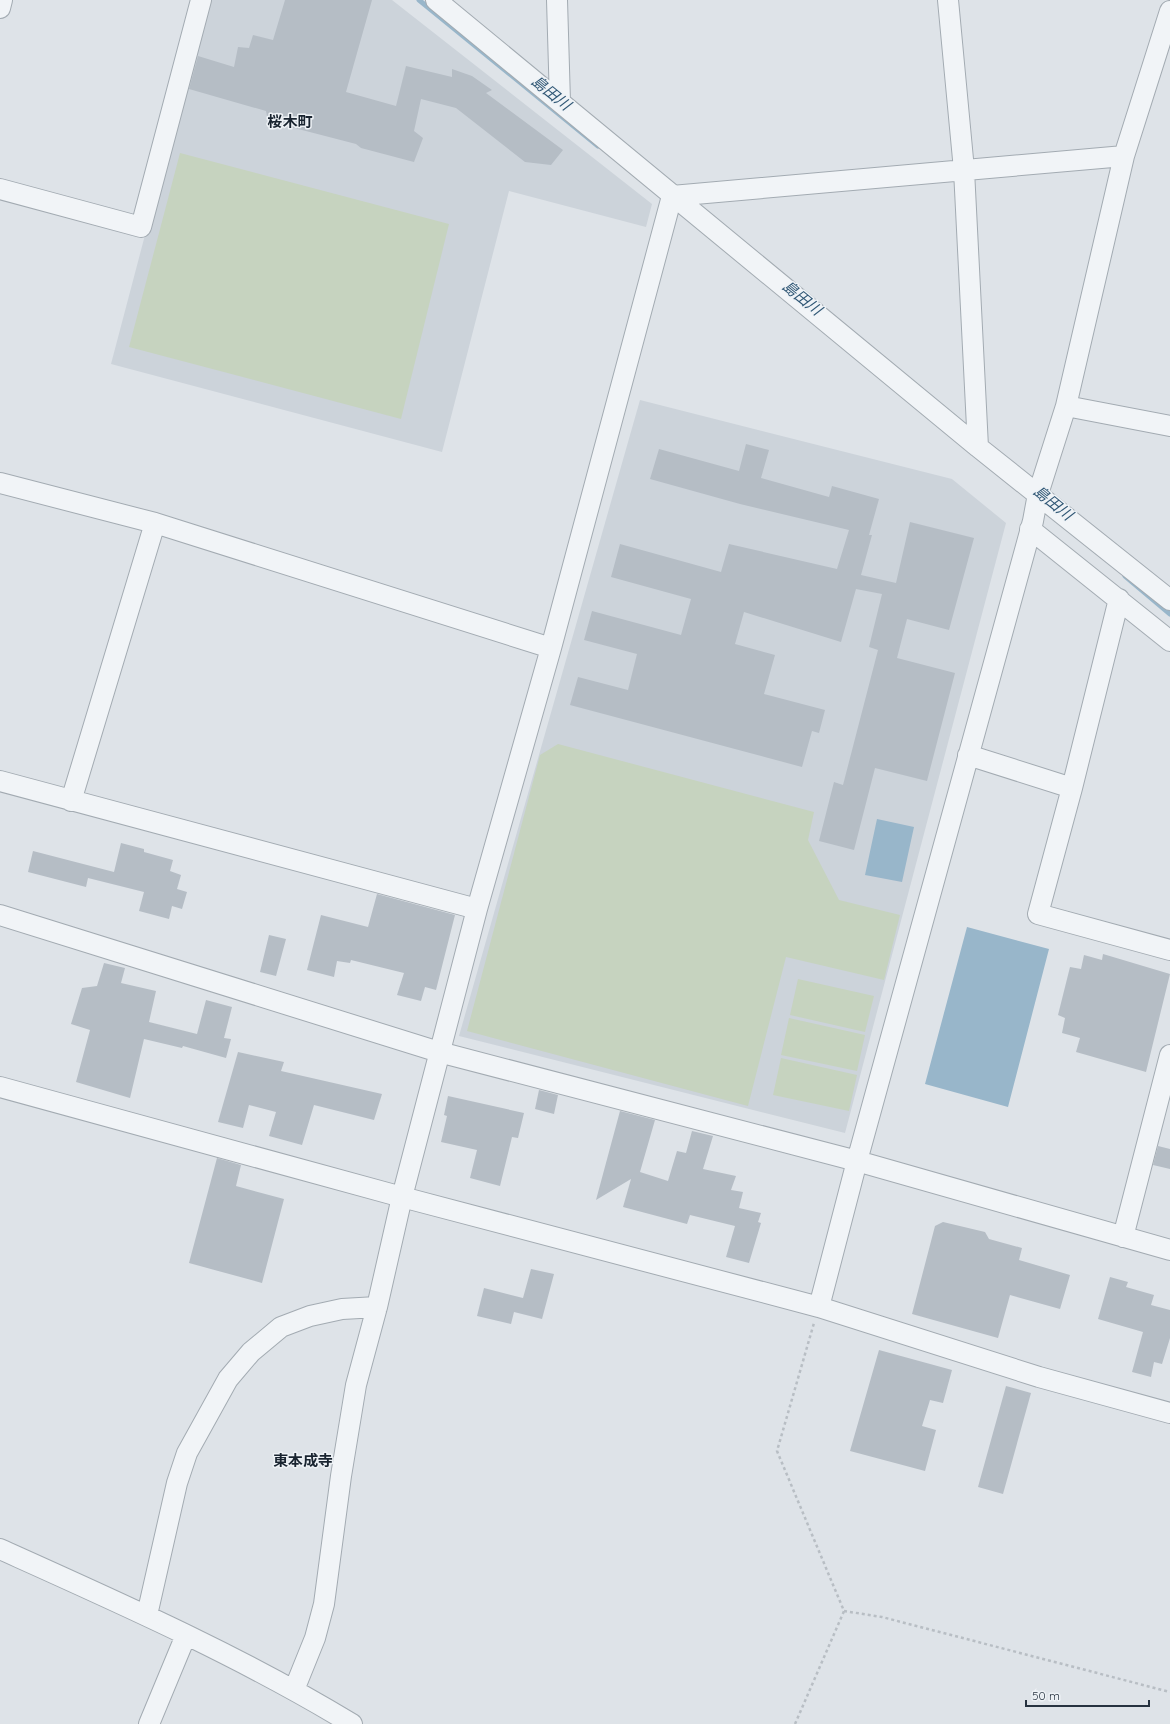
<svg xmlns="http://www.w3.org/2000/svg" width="1170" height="1724" font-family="Quicksand,'Noto Sans JP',sans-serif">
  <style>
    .built { fill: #ccd3da }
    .green { fill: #c6d3bf }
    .water { fill: #98b6ca }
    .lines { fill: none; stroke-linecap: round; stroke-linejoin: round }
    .stream { stroke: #98b6ca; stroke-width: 5 }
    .building { fill: #b5bdc5 }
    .minor-casing { stroke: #a3abb2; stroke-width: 22 }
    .path { stroke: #b8bec4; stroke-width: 2.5; stroke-dasharray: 3 3; stroke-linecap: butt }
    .minor { stroke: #f1f4f7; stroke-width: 20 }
    .labels { text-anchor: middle; stroke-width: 3; stroke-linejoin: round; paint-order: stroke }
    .water-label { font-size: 15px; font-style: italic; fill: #305775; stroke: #eef2f6 }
    .neighbourhood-label { font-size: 15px; font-weight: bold; fill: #192430; stroke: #eef2f6 }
  </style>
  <rect width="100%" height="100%" fill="#dee3e8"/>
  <path class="built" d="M207,0h185l260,204 -6,23 -137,-36 -67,261 -331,-88z
    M640,400l312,79 54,44 -161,610 -386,-97z"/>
  <path class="green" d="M180,153l269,71 -48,195 -272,-72z
    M558,744l256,68 -6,28 31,60 61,15 -16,65 -98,-23 -38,149 -281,-75 73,-276z
    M798,979l76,17 -9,36 -75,-17z
    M789,1018l76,17 -8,36 -76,-16z
    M781,1058l76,17 -8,36 -76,-16z"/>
  <path class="water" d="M877,819l37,8 -12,55 -37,-7z
    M967,927l82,22 -41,158 -83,-23z"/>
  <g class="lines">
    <path class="stream" d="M419,0l179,146
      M1125,576l45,38"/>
  </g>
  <path class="building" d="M285,0h87l-26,92 50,14 10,-40 46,11v-8l20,7 20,14 -6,3 77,57 -12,15 -26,-3 -69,-54 -35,-9 -7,32 9,7 -9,24 -53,-14 -5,-4 -81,-21 -8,-7 -1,-5 -77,-22 9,-33 36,11 4,-20 11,1 4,-13 20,5z
    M746,444l23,6 -8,28 68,19 3,-11 47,13 -10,36h3l-11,40 35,8 14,-61 64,16 -25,92 -42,-11 -10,39 58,15 -28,108 -52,-13 -21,82 -35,-9 15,-59 9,3 35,-135 -9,-3 13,-53 -26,-5 -15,53 -97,-30 -9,32 40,11 -11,39 61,16 -6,23 -7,-2 -10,36 -232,-62 8,-28 50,13 9,-36 -53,-14 8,-29 89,24 10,-36 -80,-22 9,-33 101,28 8,-28 108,25 12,-39 -109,-26 -90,-25 9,-30 80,22z
    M121,843l23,6v3l29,8 -3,11 11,4 -4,14 10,3 -5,17 -10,-3 -3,13 -30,-8 5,-19 -56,-14 -2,9 -58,-15 5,-21 81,21z
    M377,894l78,21 -19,75 -11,-3 -4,14 -24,-6 7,-22 -53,-13 -1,3 -13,-2 -3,16 -27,-7 14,-55 47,12z
    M269,935l17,4 -10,37 -16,-4z
    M1103,954l67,20 -24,98 -70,-20 4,-14 -18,-5 3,-15 -7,-3 12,-48 11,2 3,-14 18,5z
    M104,963l21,5 -4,15 35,8 -7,31 48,12 9,-34 26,7 -8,31 7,1 -5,19 -43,-12 -1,2 -38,-9 -14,59 -54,-16 14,-52 -19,-6 11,-36 15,-2z
    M238,1052l46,10 -3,9 101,23 -8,26 -60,-15 -12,40 -33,-9 7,-24 -27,-7 -6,23 -25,-6z
    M539,1090l19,5 -4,19 -19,-5z
    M448,1096l76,17 -6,25 -6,-1 -12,49 -30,-8 7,-28 -36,-8 6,-26 -3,-1z
    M620,1111l35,9 -15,52 28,9 9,-30 9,2 6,-22 21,5 -10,33 33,7 -5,14 12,2 -4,16 22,5 -3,9 3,1 -12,40 -23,-6 9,-31 -45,-11 -3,9 -64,-17 8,-28 -35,21z
    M1158,1146l12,3v20l-17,-4z
    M217,1158l24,7 -5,21 48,13 -22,84 -73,-20z
    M943,1222l42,10 4,7 33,9 -3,12 51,15 -10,34 -50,-14 -12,43 -86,-24 23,-88z
    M531,1269l23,5 -12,45 -28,-7 -3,12 -34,-8 7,-28 39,10z
    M1110,1277l18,5 -2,5 28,8 -3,10 19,5v28l-8,26 -8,-2 -3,15 -19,-5 11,-40 -45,-13z
    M879,1350l73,20 -9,33 -13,-3 -8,26 14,4 -11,41 -75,-20z
    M1006,1386l25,7 -28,101 -25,-7z"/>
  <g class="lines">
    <g class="minor-casing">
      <path id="minor" d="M436,0l542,447
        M557,0l3,102
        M948,0l16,170 14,277 192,153
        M0,8l2,-8
        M0,189l141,38 60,-227
        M672,196l452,-40
        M1066,406l104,20
        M0,483l155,40 396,125
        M1030,529l140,112
        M1119,599l-47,189 -34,126 132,36
        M968,755l104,33
        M0,781l477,128
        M71,801l84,-278
        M0,915l439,137 418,109 313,89
        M0,1087l402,110 417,110 220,70 131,36
        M1123,1237l47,-182
        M819,1307l38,-146 176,-640 5,-27 28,-88 58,-250 46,-145
        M0,1549c120,54 240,107 352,175
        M147,1615l30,-132 10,-30 41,-74 23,-27 30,-25 29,-11 32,-7 35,-2
        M294,1690l21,-52 9,-34 17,-128 15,-91 21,-78 25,-110 75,-288 74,-261 121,-452
        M149,1724l37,-89"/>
    </g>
    <path class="path" d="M844,1611l38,6 288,75
      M795,1724l49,-113 -67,-160 37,-128"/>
    <use href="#minor" class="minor"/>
  </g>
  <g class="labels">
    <g class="water-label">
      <text transform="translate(551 93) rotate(39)" y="5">島田川</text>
      <text transform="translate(802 298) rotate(39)" y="5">島田川</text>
      <text transform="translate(1053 503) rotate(39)" y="5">島田川</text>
    </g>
    <g class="neighbourhood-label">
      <text x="290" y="127">桜木町</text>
      <text x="303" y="1466">東本成寺</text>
    </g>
  </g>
  <path d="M1026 1700v6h123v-6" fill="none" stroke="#273340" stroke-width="2"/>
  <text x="1032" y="1700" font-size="12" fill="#273340" stroke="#eef2f6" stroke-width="3" paint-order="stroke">50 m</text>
</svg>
